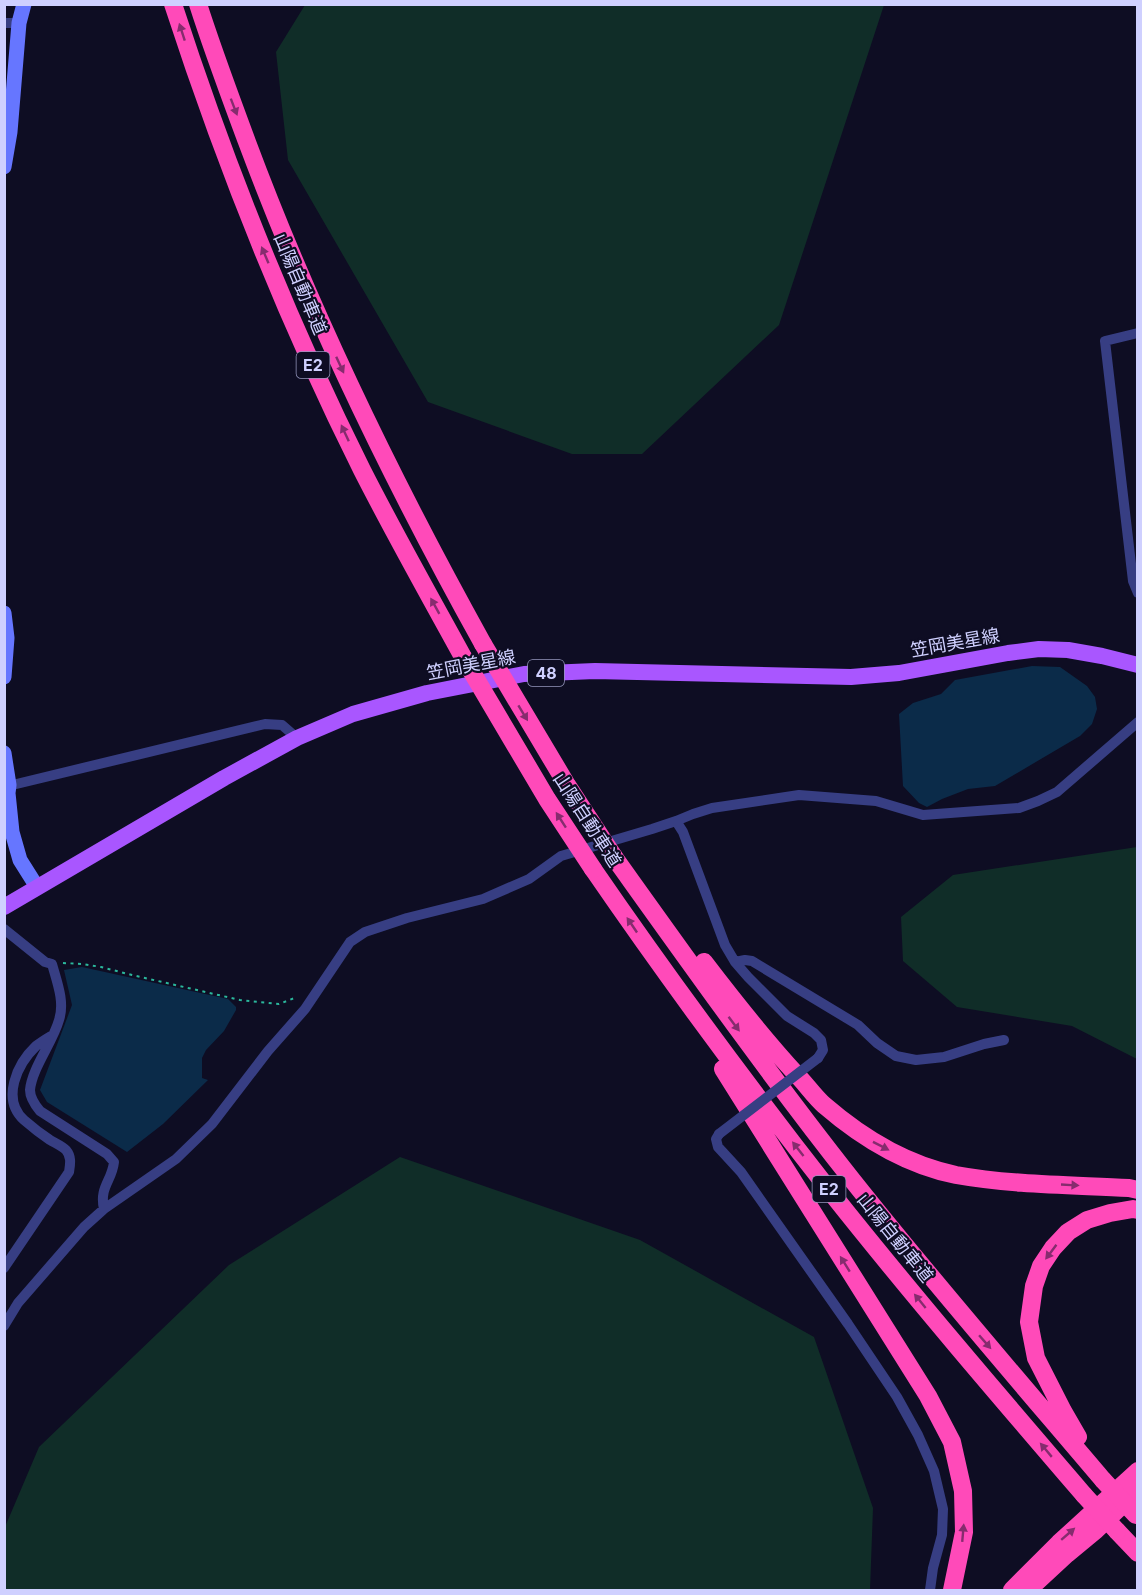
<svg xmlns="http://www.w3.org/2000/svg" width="1142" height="1595" font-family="Inter,'Noto Sans JP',sans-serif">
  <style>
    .green { fill: #102d28 }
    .water { fill: #0b2b49 }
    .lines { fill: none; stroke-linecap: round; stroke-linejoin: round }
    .path { stroke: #2bb79c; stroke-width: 2; stroke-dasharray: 3 4.5; stroke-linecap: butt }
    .minor { stroke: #373e83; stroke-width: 10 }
    .secondary { stroke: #6676ff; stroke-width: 15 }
    .primary { stroke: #a956ff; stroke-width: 16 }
    .motorway { stroke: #ff4ab9; stroke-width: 18 }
    .minor-bridge { stroke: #373e83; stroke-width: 10 }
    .motorway-bridge { stroke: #ff4ab9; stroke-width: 18 }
    .oneway { fill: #862c6e }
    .labels { text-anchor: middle; stroke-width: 4.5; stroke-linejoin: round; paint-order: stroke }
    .shield { fill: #0e0d23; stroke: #9596bd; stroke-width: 1.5 }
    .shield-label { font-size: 16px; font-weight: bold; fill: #cfd0ff }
    .street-label { font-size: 18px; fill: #cfd0ff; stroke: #0e0d23 }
  </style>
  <rect width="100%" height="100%" fill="#0e0d23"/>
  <path class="green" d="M305,5v-1l579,1 -105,320 -137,129h-70l-144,-52 -140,-242 -12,-108z
    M1137,847v212l-65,-33 -115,-19 -54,-46 -2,-44 52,-42z
    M400,1157l240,83 174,97 59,171 -3,82h-865v-63l34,-80 190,-182z"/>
  <path class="water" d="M1032,666l28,1 27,19 8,11 2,12 -5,15 -12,12 -85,50 -27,3 -26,10 -15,8 -8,-4 -16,-17 -4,-72 14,-11 28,-9 14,-14z
    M82,967l146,32 8,8v3l-12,21 -18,19 -4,8v20l6,2 -45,44 -36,28 -80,-50 -7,-12 32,-85 -8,-35z"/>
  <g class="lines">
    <path class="path" d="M63,963l20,1 18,3 31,8 108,25 39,4 18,-7"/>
    <path class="minor" d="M4,23h15
      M1138,333l-33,8 28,240 5,12
      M4,787l261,-63 17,1 15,13
      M676,821l7,11 42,113 10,17 13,15 39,39 27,17 7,7 2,10 -5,8
      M4,929l41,33 7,2c5,18 13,38 7,56 -6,22 -27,48 -29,70 0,8 5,15 10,21l67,43 7,8c-2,19 -15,25 -10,47
      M735,962l10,-2 7,1 106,64 19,18 19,13 20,4 28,-3 40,-13 20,-4
      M719,1134l-3,5 2,8 23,25 107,152 49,73 21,38 16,36 9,38 -1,26 -9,33 -3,22
      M4,1268l65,-96c1,-7 3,-15 -3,-22 -4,-4 -11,-7 -16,-10 -9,-6 -18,-13 -26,-20 -23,-21 -7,-56 12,-74 5,-4 10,-7 15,-10
      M4,1326l14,-23 66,-76 20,-18 72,-50 36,-35 56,-73 37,-42 45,-67 15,-10 42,-14 76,-19 46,-20 32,-23 91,-27 24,-8 17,-7 19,-6 87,-13 77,6 47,14 96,-7 19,-7 19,-9 81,-70"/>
    <path class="secondary" d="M4,167l6,-35 9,-109 5,-19
      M4,613l3,25 -3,39
      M4,753l5,32 -1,8 4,39 8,28 17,27"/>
    <path class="primary" d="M4,907l220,-129 73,-40 56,-24 74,-21 97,-19 71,-3 256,6 48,-4 109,-20 31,-4 29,1 34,6 36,9"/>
    <path class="motorway" d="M173,4c52,160 114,316 189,466 32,63 67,125 101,187
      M198,4c15,47 32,92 49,138 65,174 146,340 236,502
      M614,857c78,109 156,219 239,324 81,102 166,200 250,299
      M593,869c77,112 157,220 240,326 81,102 166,201 251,300
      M704,962c29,38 59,76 92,112 10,10 18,22 28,31 37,32 83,60 132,70 56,10 117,10 173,13l9,2
      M723,1069l205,327 24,46 11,49 1,41 -12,58
      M1078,1437l-15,-26 -27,-53 -7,-36 5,-36 7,-20 12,-18 15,-16 19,-12 23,-7 23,-4 5,1
      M1117,1531l21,22
      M1012,1590l47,-47 79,-72
      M1028,1590l39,-36 29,-24 42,-40"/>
    <path class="minor-bridge" d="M719,1134l99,-76"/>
    <path class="motorway-bridge" d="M483,644l84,141 47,72
      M463,657l84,142 46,70
      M1103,1480l33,35
      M1084,1495l33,36"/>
  </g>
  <defs><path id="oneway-solid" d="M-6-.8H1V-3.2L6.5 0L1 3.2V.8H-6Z" transform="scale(1.5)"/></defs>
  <g class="oneway">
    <use href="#oneway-solid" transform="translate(182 32) rotate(-108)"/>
    <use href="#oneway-solid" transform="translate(234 107) rotate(69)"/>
    <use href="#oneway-solid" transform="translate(265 255) rotate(-113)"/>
    <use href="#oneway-solid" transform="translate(340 365) rotate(65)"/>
    <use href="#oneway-solid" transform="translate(345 433) rotate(-115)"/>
    <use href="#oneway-solid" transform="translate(435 606) rotate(-119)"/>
    <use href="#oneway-solid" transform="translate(523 713) rotate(59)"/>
    <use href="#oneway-solid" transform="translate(561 820) rotate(-123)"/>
    <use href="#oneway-solid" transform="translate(632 925) rotate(-124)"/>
    <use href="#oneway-solid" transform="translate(734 1024) rotate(53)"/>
    <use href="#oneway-solid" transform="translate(881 1146) rotate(27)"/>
    <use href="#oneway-solid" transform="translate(798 1149) rotate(-128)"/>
    <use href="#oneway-solid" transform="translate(1070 1185) rotate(3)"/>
    <use href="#oneway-solid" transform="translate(1051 1252) rotate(127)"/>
    <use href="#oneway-solid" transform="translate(845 1264) rotate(-122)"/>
    <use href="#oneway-solid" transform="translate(920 1301) rotate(-129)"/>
    <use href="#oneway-solid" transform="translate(985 1342) rotate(49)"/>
    <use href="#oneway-solid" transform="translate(1046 1450) rotate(-130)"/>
    <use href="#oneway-solid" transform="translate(963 1533) rotate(-85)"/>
    <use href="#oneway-solid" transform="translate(1068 1534) rotate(-41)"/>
  </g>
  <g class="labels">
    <g class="shield">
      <rect x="296.5" y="352" width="33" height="26" rx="4.5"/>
      <rect x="528" y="660" width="36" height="26" rx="4.5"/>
      <rect x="812.5" y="1176" width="33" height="26" rx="4.5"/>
    </g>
    <g class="shield-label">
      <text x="313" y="371">E2</text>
      <text x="546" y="679">48</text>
      <text x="829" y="1195">E2</text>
    </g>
    <g class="street-label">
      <text transform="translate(300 284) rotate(67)" y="6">山陽自動車道</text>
      <text transform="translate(955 643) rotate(-10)" y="6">笠岡美星線</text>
      <text transform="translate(471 665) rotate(-11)" y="6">笠岡美星線</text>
      <text transform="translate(587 820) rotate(57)" y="6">山陽自動車道</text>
      <text transform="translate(895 1238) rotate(51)" y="6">山陽自動車道</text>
    </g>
  </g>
  <rect width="1142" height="1595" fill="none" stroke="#cfd0ff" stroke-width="12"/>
</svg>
